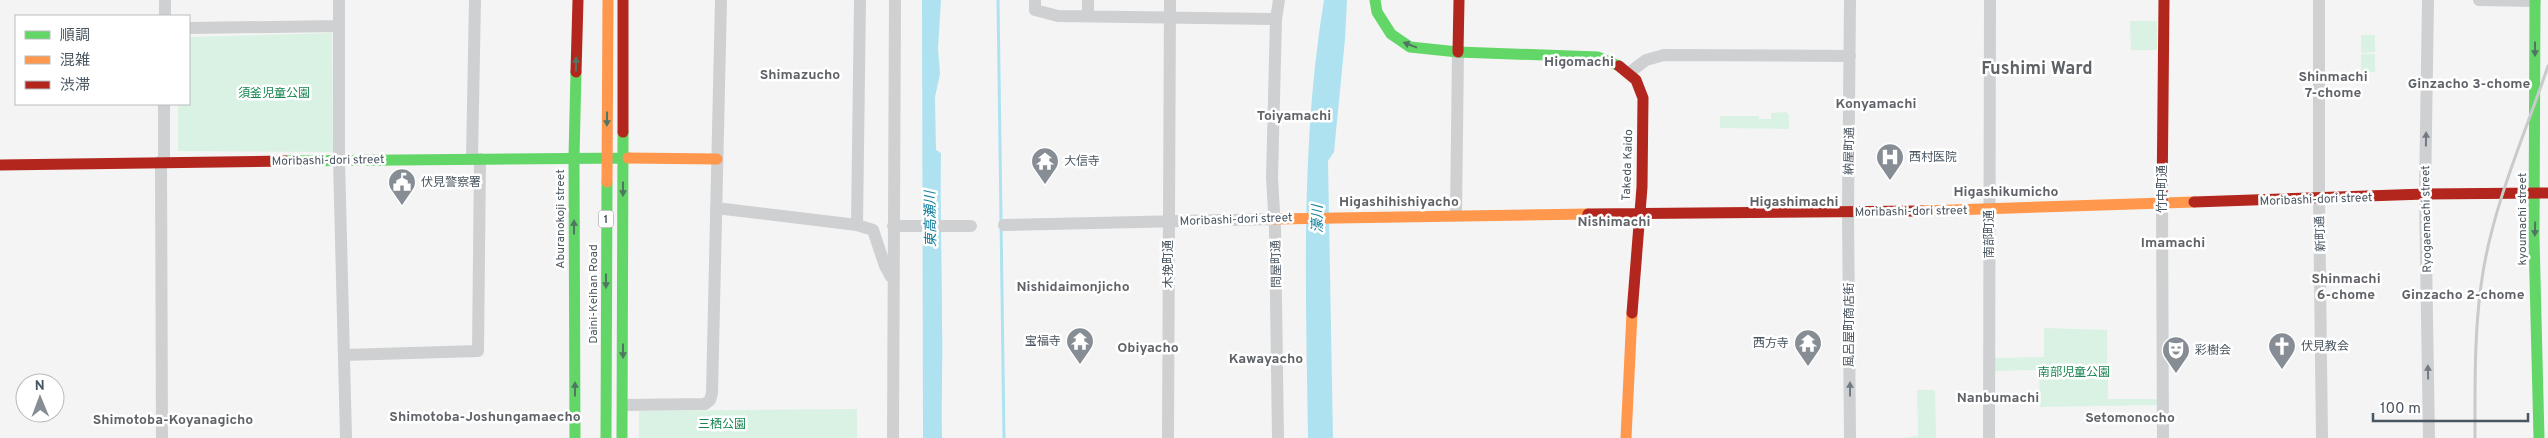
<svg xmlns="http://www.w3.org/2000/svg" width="2548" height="438" font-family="Overpass,'Noto Sans JP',sans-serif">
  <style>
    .green { fill: #d9f2e3 }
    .water { fill: #aee2f0 }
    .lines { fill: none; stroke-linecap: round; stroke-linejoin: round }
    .stream { stroke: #aee2f0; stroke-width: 3 }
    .street { stroke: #ced0d2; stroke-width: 12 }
    .fast { stroke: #63d668; stroke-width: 11 }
    .slow { stroke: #ff974d; stroke-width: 11 }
    .jam { stroke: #b3261e; stroke-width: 11 }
    .rail { stroke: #c9cacc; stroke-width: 3 }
    .oneway { fill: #507663 }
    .oneway2 { fill: #727b83 }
    .labels { text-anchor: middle; stroke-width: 5; stroke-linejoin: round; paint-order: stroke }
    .shield { fill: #fff; stroke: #808990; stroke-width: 1 }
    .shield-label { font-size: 11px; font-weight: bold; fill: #4a5661 }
    .park-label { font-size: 12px; fill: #17864f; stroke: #fff }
    .street-label { font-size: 12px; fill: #4a5661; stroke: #fff }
    .poi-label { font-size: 12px; fill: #4a5661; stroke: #fff; text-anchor: start }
    .neighbourhood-label { font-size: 14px; font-weight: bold; fill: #5f6368; stroke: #fff }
    .water-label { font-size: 14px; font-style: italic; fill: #0c7c9b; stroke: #fff }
    .district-label { font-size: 18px; font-weight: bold; fill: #5f6368; stroke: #fff }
  </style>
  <rect width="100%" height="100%" fill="#f4f4f4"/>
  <path class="green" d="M2130,21h27v29h-26z
    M332,33l1,119 -155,-1v-47h11v-67z
    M2361,35h14v17l-14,1z
    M2361,54h14v18h-14z
    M1786,112l3,3v14l-69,-1v-12h39v3h12v-6z
    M2044,328l63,2 1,69h49v6l-117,2 -1,-37 -46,1 -1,-13 52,-1z
    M1917,390h18l1,48h-34l16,-2z
    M857,409v29h-218v-27z"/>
  <path class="water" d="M922,0h19l-3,48 2,26 -5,23 1,53 5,3c-1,57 1,114 1,171 1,38 -1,76 0,114h-19z
    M1324,0h23l-2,39 -11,113 -6,9 5,277h-25c-2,-146 -8,-293 16,-438z"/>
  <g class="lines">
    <path class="stream" d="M998,0l6,438"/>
    <path class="street" d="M339,0v160l7,278
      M1035,0v10l23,6 218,3
      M2319,0v200l3,238
      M2428,0l-3,194 4,244
      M2479,0l56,1
      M165,16v-16
      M1088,16v-16
      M189,28l150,-2
      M1629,73l17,-13 18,-5 186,1
      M472,158l3,-158
      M161,161l1,277
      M164,161v-57
      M2162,204l1,234
      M716,208l141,17 16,5 12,36 6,11
      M1456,215l2,-163
      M857,225l3,-225
      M1004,225l270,-6
      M893,226h78
      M344,355l134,-4 2,-192
      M623,405l82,-1 5,-4 2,-7 9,-393
      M893,438l2,-438
      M1168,438l2,-438
      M1278,438l-3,-209 -3,-51 4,-159 3,-19
      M1850,438l-2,-226 2,-212
      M1989,438l1,-438"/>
    <path class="fast" d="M1375,0l2,12 14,22 19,13 48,5 140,5 21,9
      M2535,0l-1,238 5,200
      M286,161l342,-3
      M575,438l-1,-281 2,-85
      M606,438l1,-256
      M622,438l1,-306"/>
    <path class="slow" d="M628,158l89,1
      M607,182l1,-182
      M1922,211l272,-9
      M1274,219l314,-5
      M1626,438l6,-125"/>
    <path class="jam" d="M1458,52l1,-52
      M1619,66l17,14 7,18 -1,89 -10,126
      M576,72l2,-72
      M623,132v-132
      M0,165l286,-4
      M2194,202l231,-8 123,-1
      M2162,204l2,-204
      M1588,214l334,-3"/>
    <path class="rail" d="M2475,438c0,-56 -1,-111 8,-166 12,-72 42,-138 65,-206"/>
  </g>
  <defs><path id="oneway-solid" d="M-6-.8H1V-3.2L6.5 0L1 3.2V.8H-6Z" transform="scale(1.25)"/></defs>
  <g class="oneway">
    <use href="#oneway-solid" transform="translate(1410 45) rotate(-159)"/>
    <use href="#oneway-solid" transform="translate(2535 49) rotate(90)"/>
    <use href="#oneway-solid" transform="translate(576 64) rotate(-89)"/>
    <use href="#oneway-solid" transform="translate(607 119) rotate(91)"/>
    <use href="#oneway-solid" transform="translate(623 189) rotate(90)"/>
    <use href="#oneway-solid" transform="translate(574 227) rotate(-90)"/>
    <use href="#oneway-solid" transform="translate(2535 229) rotate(91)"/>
    <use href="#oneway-solid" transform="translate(606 281) rotate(90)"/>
    <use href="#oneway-solid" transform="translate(623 351) rotate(90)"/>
    <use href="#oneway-solid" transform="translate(575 389) rotate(-90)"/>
  </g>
  <g class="oneway2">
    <use href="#oneway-solid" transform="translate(2426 139) rotate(-89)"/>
    <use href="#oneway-solid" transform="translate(2428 372) rotate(-91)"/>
    <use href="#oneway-solid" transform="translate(1850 389) rotate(-90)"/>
  </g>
  <defs>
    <g id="hospital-pin" transform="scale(1.4375)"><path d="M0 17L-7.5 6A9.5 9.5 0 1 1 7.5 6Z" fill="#868d94" stroke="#fff"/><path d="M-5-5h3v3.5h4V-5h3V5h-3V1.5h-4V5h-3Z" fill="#fff"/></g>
    <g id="temple-pin" transform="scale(1.4375)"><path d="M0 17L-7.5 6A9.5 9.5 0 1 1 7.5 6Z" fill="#868d94" stroke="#fff"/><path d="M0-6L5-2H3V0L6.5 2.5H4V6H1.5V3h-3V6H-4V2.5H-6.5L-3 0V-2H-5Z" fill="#fff"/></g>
    <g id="civic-pin" transform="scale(1.4375)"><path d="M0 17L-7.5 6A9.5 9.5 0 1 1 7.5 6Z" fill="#868d94" stroke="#fff"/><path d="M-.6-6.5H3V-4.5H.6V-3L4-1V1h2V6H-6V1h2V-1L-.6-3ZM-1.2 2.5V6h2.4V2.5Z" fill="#fff"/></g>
    <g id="church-pin" transform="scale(1.4375)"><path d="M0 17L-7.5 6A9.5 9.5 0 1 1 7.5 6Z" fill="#868d94" stroke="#fff"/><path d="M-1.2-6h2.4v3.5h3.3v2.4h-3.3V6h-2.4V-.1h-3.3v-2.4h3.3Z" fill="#fff"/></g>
    <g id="theatre-pin" transform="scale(1.4375)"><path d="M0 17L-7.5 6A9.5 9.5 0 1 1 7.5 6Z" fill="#868d94" stroke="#fff"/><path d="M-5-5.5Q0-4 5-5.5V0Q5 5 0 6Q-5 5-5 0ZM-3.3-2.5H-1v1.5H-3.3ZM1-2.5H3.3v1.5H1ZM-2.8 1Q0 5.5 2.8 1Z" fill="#fff"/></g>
  </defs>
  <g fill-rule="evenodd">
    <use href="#hospital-pin" x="1890" y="157"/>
    <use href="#temple-pin" x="1045" y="161"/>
    <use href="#civic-pin" x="402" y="182"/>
    <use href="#temple-pin" x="1080" y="341"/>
    <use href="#temple-pin" x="1808" y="343"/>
    <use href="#church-pin" x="2282" y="346"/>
    <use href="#theatre-pin" x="2176" y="350"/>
  </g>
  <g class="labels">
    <rect class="shield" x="598.5" y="210.5" width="15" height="17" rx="4"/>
    <g class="shield-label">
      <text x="606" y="223">1</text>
    </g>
    <g class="park-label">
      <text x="274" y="97">須釜児童公園</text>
      <text x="2074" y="376">南部児童公園</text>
      <text x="722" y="428">三栖公園</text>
    </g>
    <g class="street-label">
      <text transform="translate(1849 151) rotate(-89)" y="4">納屋町通</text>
      <text transform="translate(328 160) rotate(-1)" y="4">Moribashi-dori street</text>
      <text transform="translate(1627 165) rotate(-88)" y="4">Takeda Kaido</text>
      <text transform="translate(2162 189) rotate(-90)" y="4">竹中町通</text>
      <text transform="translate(2316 199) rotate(-2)" y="4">Moribashi-dori street</text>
      <text transform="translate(1911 211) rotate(-1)" y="4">Moribashi-dori street</text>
      <text transform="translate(560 219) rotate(-90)" y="4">Aburanokoji street</text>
      <text transform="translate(1236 219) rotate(-2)" y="4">Moribashi-dori street</text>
      <text transform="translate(2426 219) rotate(-91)" y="4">Ryogaemachi street</text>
      <text transform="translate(2522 219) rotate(-90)" y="4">kyoumachi street</text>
      <text transform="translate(1989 234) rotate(-90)" y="4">南部町通</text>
      <text transform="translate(2320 234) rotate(-92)" y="4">新町通</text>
      <text transform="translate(1168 264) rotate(-90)" y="4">木挽町通</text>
      <text transform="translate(1276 264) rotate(-91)" y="4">問屋町通</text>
      <text transform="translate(593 294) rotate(-90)" y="4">Daini-Keihan Road</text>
      <text transform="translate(1849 325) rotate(-90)" y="4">風呂屋町商店街</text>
    </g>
    <g class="poi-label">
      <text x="1909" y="161">西村医院</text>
      <text x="1064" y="165">大信寺</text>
      <text x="421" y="186">伏見警察署</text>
      <text x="1061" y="345" text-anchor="end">宝福寺</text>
      <text x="1789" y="347" text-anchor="end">西方寺</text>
      <text x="2301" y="350">伏見教会</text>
      <text x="2195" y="354">彩樹会</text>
    </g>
    <g class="neighbourhood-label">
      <text x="1579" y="66">Higomachi</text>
      <text x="800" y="79">Shimazucho</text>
      <text x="2333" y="81">Shinmachi<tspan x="2333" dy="16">7-chome</tspan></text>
      <text x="2469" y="88">Ginzacho 3-chome</text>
      <text x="1876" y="108">Konyamachi</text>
      <text x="1294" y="120">Toiyamachi</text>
      <text x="2006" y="196">Higashikumicho</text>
      <text x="1399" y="206">Higashihishiyacho</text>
      <text x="1794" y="206">Higashimachi</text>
      <text x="1614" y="226">Nishimachi</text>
      <text x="2173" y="247">Imamachi</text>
      <text x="2346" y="283">Shinmachi<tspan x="2346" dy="16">6-chome</tspan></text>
      <text x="1073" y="291">Nishidaimonjicho</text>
      <text x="2463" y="299">Ginzacho 2-chome</text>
      <text x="1148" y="352">Obiyacho</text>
      <text x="1266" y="363">Kawayacho</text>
      <text x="1998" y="402">Nanbumachi</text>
      <text x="485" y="421">Shimotoba-Joshungamaecho</text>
      <text x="2130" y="422">Setomonocho</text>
      <text x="173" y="424">Shimotoba-Koyanagicho</text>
    </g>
    <g class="water-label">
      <text transform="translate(930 219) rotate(-91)" y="5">東高瀬川</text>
      <text transform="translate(1317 219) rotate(-90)" y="5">濠川</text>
    </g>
    <g class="district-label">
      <text x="2037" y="74">Fushimi Ward</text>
    </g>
  </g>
  <rect x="15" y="15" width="175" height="90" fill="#ffffff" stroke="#b7bbc0"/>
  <rect x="25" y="31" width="25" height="8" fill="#63d668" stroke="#b7bbc0"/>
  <text x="60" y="40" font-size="15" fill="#4a5661">順調</text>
  <rect x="25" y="56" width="25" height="8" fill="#ff974d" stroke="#b7bbc0"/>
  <text x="60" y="65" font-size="15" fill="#4a5661">混雑</text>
  <rect x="25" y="81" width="25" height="8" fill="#b3261e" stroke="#b7bbc0"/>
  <text x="60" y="90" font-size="15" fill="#4a5661">渋滞</text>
  <g transform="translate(40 398) rotate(359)"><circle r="24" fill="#ffffff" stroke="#b7bbc0"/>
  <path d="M0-4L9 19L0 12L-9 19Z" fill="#868d94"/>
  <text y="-8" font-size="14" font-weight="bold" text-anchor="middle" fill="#4a5661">N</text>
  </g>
  <path d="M2373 413v8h155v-8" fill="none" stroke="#4a5661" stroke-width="2.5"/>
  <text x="2380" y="413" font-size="15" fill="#4a5661" stroke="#ffffff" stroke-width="4" paint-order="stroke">100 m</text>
</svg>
